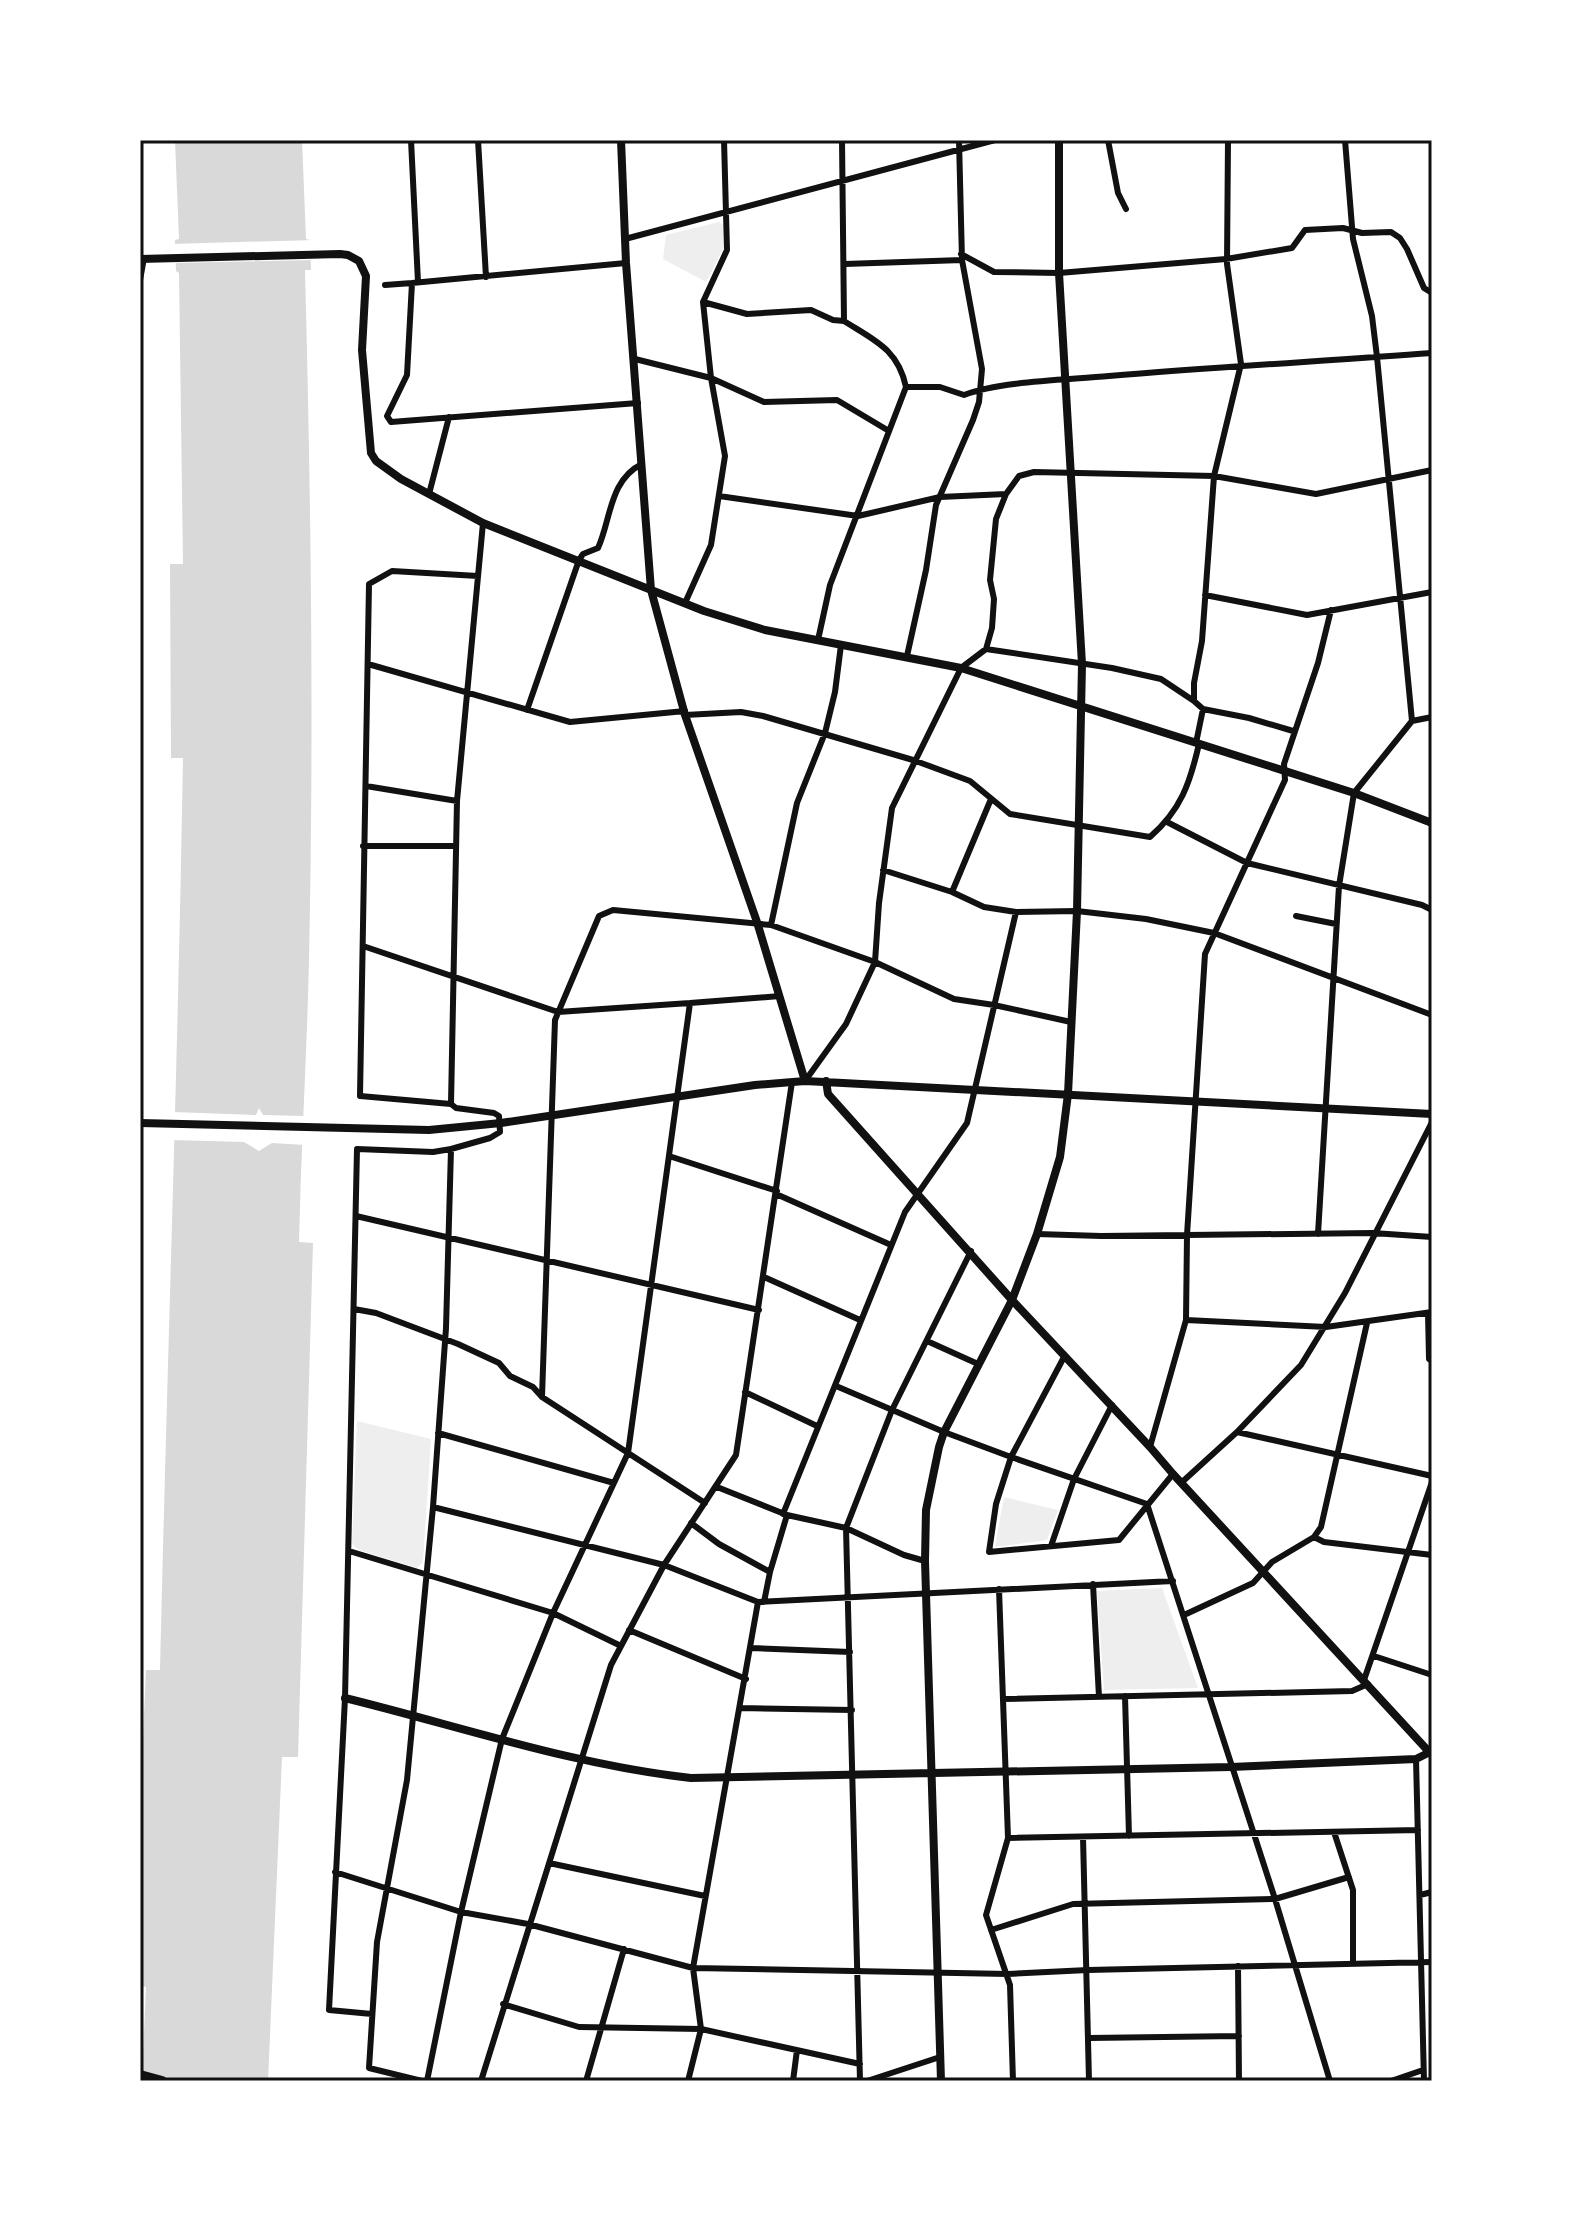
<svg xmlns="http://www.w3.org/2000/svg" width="1572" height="2221" font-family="'Roboto Serif',serif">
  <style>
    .green { fill: #eee }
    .water { fill: #d9d9d9 }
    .pier { fill: #fff }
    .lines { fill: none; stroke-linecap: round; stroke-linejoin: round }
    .minor { stroke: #111; stroke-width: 6 }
    .tertiary { stroke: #111; stroke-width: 8 }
    .trunk { stroke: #111; stroke-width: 10 }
    .neatline { fill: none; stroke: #111; stroke-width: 3 }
  </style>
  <rect width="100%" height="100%" fill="#fff"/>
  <path class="green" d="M719,222l4,3v24l-17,33 -43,-23 3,-24z
    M357,1421l74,18 -8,123 -6,6 -58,-18 -7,-6z
    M1004,1497l54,13 -11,30 -52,7z
    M1162,1588l36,100 -94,2 -7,-99z"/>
  <path class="water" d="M175,140h127l4,99 4,1 1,30h-6c6,229 9,459 4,689 -2,94 -8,189 -10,283l14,1 -15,514h-16l-14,324h-126l4,-94 -6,-1v-181l6,-135h14c7,-304 18,-607 23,-912h-12l-1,-194h13l-4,-291 -3,-2 -1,-31 4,-1z"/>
  <path class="pier" d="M314,240l1,20 -144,3v-19z
    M259,1108l4,7 42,1v29l-33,-2 -13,8 -15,-9 -72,-2 1,-28 83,3z"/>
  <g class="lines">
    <path class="minor" d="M411,140l7,142
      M478,140l8,137
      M1108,140l10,53 8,16
      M625,239l370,-99
      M961,254l33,18 65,1 167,-14 66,-11 13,-18 38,-2 19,5 29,-1 9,6 7,11 17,39 8,5
      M626,263l-214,20 -5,92 -20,41 4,6 247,-19
      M845,264l117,-4
      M140,280l4,-22
      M385,285l27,-2
      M703,302l44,12 64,-4 22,10 11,1
      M635,359l76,19 53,24 73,-2 52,31
      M906,387h34l24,8c37,-14 103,-15 145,-19 108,-9 215,-15 323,-23
      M429,494l20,-77
      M719,496l139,20 82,-19 66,-3 13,-18 15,-4 180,4 102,18 116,-24
      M1205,595l102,20 125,-23
      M685,603l26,-58 14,-89 -14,-78 -8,-76 24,-52 -3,-110
      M818,640l12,-55 76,-198c-8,-38 -32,-47 -62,-66l-2,-181
      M986,649l126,19 49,11 33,22
      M907,656l19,-86 10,-65 37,-85 6,-18 3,-33 -20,-109 -3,-120
      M368,664l202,58 115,-11
      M1203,709l46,9 44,13
      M527,710l52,-150 4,-6 15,-6c13,-28 11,-68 44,-84
      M685,715l56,-3 22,4 150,44 57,21 40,33 140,23c31,-27 40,-54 49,-93
      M1412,721l20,-4
      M1196,743l7,-34 -9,-8v-18l8,-42 12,-165 27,-112 -14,-100 1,-124
      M366,786l91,15
      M1167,822l80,41 175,42 10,5
      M363,846h93
      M883,870l69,22 32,15 32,5 61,-1 69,8 68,14 218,82
      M952,892l39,-93
      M1296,916l40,8
      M771,925l26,-122 28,-70 10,-41 6,-47
      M363,946l195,66 132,-9
      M805,1081l41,-57 29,-62 4,-59 13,-95 69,-140 25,-19 6,-21 2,-29 -4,-19 6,-61 10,-25
      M451,1104l-91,-8 9,-512 23,-13 86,5
      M669,1156l108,35
      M776,1194l115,51
      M356,1216l403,94
      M1037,1234l64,2 272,-3 59,4
      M1318,1234l21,-348 15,-93 58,-72 -35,-364 -5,-41 -19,-77 -8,-99
      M764,1277l96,43
      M354,1309l22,4 82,31 41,19 11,13 23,11 9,10 163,106
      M1428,1313l1,46 3,2
      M1186,1320l140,7 106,-15
      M927,1341l51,23
      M1064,1357l-53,100 136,47
      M836,1386l108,46 67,25 -15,47 -7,48 130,-12 54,-66
      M745,1392l72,34
      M542,1397l13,-377 44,-104 14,-6 158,15 104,37 79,37 40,6 77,17
      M1237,1432l195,44
      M438,1433l176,50
      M1150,1447l36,-127 1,-85 18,-281 80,-174 -1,-16 34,-101 13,-53
      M1181,1483l56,-51 64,-67 44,-72 87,-171
      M717,1487l70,28 59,13 58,27 21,6
      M1147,1504l128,395 55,182
      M433,1507l231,58 94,37 415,-21
      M783,1514l122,-302 62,-89 49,-211
      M691,1523l28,21 51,28
      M1314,1537l10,5 108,13
      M1051,1546l23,-67 38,-74
      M349,1551l204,62 68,33
      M1093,1584l6,113
      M999,1589l9,249 -22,77 24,70 3,96
      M764,1602l6,-30 17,-57
      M1184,1615l69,-32 19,-21 42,-25 7,-10 46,-204
      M629,1630l117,49
      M751,1648l99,4
      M1374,1656l58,19
      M1364,1680l68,-198
      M1125,1696l4,140
      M1003,1699l349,-8 16,-7
      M741,1708l111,2
      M1416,1759l8,322
      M1334,1832l19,58v73
      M1083,1837l6,244
      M1008,1838l410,-8
      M549,1863l156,33
      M335,1872l126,40 67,12 165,44 315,6 80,-4 344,-8
      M1420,1895l12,-3
      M991,1930l82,-26 202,-5 74,-22
      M1238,1966l1,115
      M503,2004l76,23 122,2 159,35
      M372,2014l-43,-4 16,-312 12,-549 76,3 18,-3
      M1089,2038l150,-2
      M422,2081l-53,-13 8,-126 30,-162 26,-273 13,-179 5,-179 39,-11 10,-6 -1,-16 -5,-3 -38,-5 -5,-4 6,-303 26,-278
      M427,2081l34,-169 41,-173 51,-126 75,-160 62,-450 90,-7
      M481,2081l130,-416 53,-100 72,-110 56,-373
      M586,2081l38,-132
      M688,2081l13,-52 -8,-61 65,-366
      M793,2081l4,-31
      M860,2081l-14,-553 46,-118 79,-159
      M867,2081l73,-24
      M1391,2081l32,-11"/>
    <path class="tertiary" d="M621,140l5,123 25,327 34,125 72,207 48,159
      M140,259l200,-5 8,1 11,6 7,15 -4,74 9,103 5,8 25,18 82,44 221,88 61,19 196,38 393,125 78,30
      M826,1081l2,13 184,206 138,147 23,27 258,280
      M140,1123l289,7 72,-7 254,-38 50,-4 627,33
      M345,1698c114,28 228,67 346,80l540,-11 185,-8 14,-7
      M941,2081l-16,-520 1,-51 13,-63 5,-15 68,-132 25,-66 23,-77 8,-63 9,-183 5,-247 -23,-391v-133"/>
    <path class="trunk" d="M140,2075l22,6"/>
  </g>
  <rect width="1572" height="2221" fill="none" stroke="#ffffff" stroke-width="284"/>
  <rect x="142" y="142" width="1288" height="1937" class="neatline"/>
</svg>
